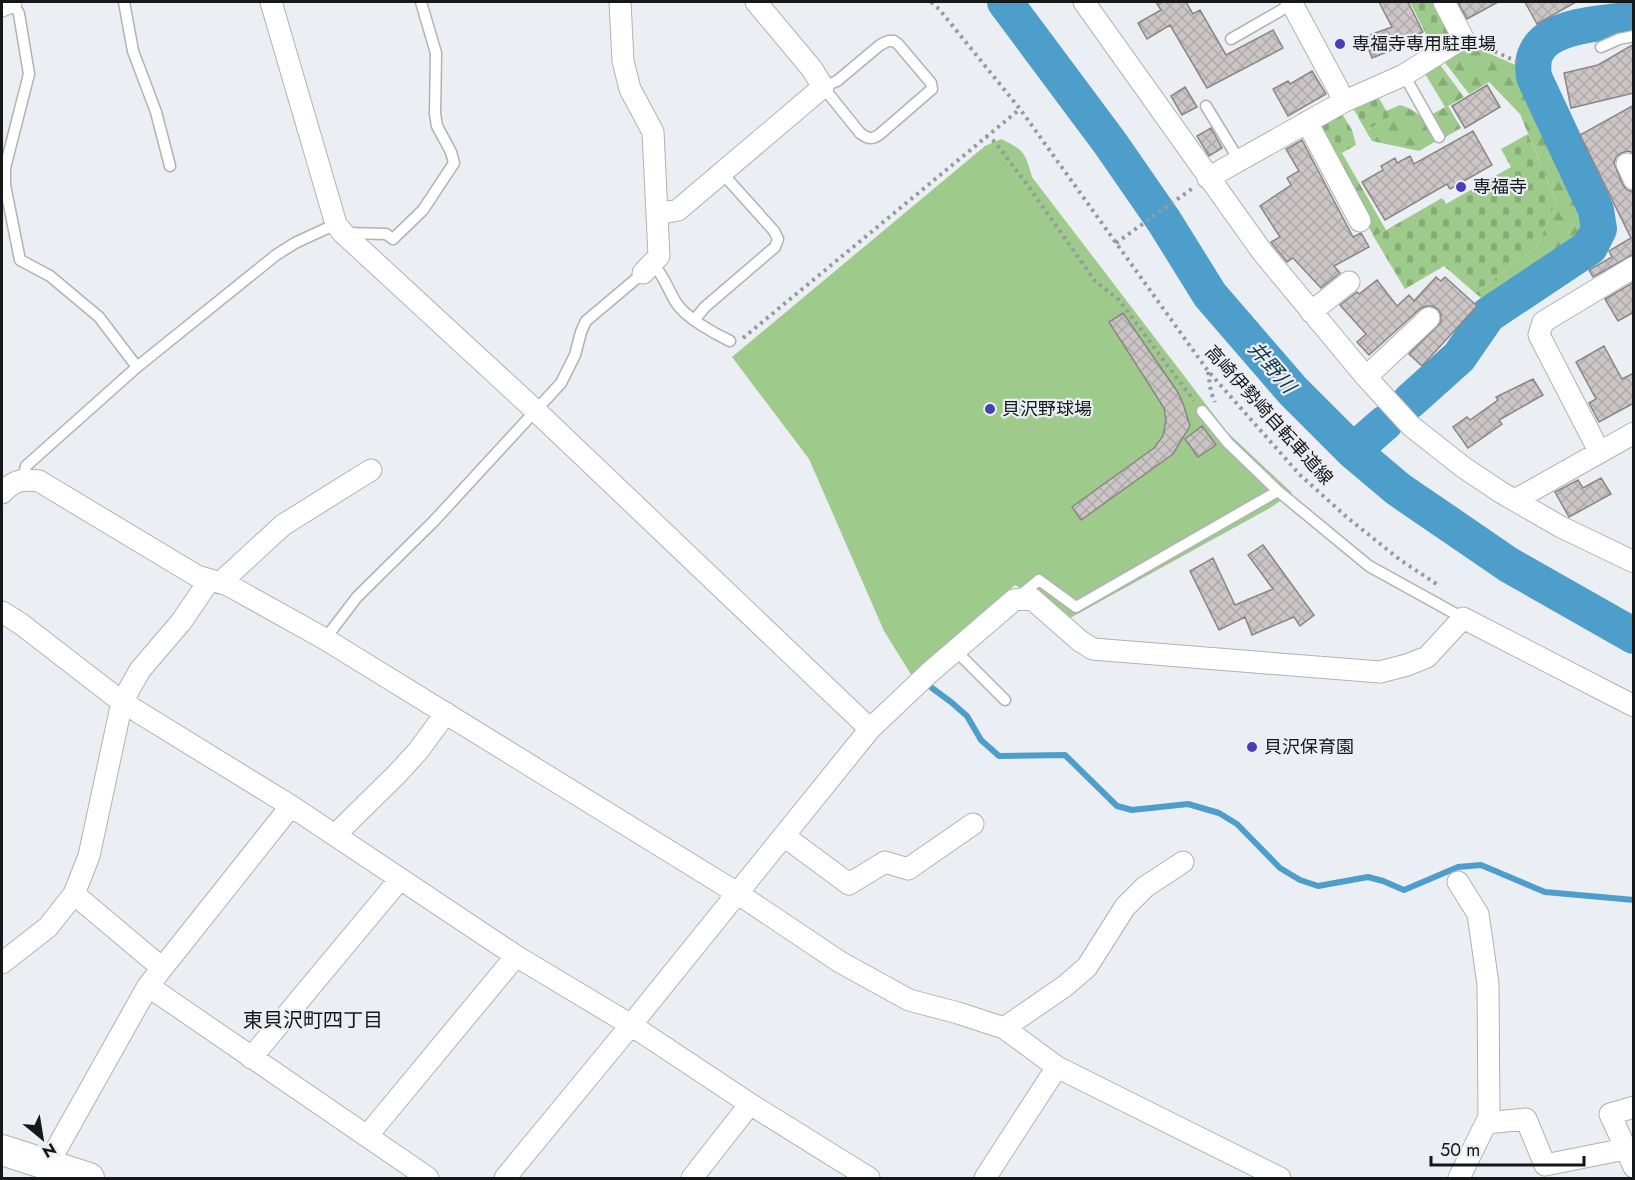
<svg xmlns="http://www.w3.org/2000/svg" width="1635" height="1180" font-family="Jost,'Noto Sans JP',sans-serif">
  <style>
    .grass { fill: #9eca8b }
    .forest { fill: url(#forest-firs) }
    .cemetery { fill: url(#cemetery-stones) }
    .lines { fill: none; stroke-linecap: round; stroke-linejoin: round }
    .stream { stroke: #4e9ecb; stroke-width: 6 }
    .river { stroke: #4e9ecb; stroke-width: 36 }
    .building { fill: url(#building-cross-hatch); stroke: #8b8685; stroke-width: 1.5 }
    .lane-casing { stroke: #afb2b6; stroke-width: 13 }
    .street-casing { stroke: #afb2b6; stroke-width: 23 }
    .secondary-casing { stroke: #afb2b6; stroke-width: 32 }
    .path { stroke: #979a9d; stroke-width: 4; stroke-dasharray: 3 4.5; stroke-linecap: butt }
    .lane { stroke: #fff; stroke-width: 10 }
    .street { stroke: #fff; stroke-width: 21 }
    .secondary { stroke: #fff; stroke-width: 30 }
    .poi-dot { fill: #473fb5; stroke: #ebeff3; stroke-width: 2 }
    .labels { text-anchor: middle; stroke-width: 4.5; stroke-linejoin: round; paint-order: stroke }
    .poi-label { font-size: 18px; fill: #161719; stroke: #ebeff3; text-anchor: start }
    .street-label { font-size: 18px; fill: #161719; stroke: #ebeff3 }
    .water-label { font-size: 20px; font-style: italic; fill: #113548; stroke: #ebeff3 }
    .neighbourhood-label { font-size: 20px; fill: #161719; stroke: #ebeff3 }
  </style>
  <defs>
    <pattern id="forest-firs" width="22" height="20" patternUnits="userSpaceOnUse" patternTransform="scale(1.5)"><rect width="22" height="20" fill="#9eca8b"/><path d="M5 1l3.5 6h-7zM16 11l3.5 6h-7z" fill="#87ad77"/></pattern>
    <pattern id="cemetery-stones" width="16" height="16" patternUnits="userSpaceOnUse" patternTransform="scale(1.5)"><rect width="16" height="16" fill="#9eca8b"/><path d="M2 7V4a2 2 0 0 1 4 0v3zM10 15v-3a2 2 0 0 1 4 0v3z" fill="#87ad77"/></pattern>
    <pattern id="building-cross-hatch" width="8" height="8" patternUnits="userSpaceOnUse" patternTransform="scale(1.5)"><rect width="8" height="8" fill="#cbc5c5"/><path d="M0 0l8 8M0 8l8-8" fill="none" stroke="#aea8a9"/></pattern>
  </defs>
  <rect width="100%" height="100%" fill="#ebeff3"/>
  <path class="grass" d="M1001,139c23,11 24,13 31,38l195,255 65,61 -22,15 -200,110 -55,-33 -103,91 -28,-45 -75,-172 -77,-102 253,-211z"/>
  <path class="forest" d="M1466,43l56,25 5,18 60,130 -3,14 -5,10 -92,63 -12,-10 62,-46 19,-46 -36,-87 -31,-32 -20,12 -26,-34z
    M1438,62l26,35 -16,9 13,22 -17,10 -13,-23 14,-8 -21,-35z
    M1400,105c22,7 26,17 36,36l-17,10 -47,-10 -6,-10 24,-14 -4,-6z
    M1342,153l44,77 -12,7 -41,-79z"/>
  <path class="cemetery" d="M1410,2h29l18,30 -23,18z
    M1377,95l13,22 -24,14 -14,-25z
    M1341,112l11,18 4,15 -23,13 -18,-32z
    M1528,134l28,67 -19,46 -62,46 -31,-27 -39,23 -31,-52 68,-39 4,6 65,-37 -10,-18z"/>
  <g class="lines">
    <path class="stream" d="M932,688l19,14 16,14 14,24 18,16 66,-1 52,51 15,4 56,-6 31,9 18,11 43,44 20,12 18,6 50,-9 15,4 21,9 54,-23 23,-2 64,27 89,8"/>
    <path class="river" d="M1005,2l105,141 54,78 46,74 83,96 60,60 45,38 111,76 125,71
      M1410,401l49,-44 29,-42 102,-68 9,-18 -3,-19 -62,-133c-1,-8 -2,-16 2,-24 12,-29 70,-30 98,-34
      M1353,451l32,-28"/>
  </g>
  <path class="building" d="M1156,2h30l7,12 7,-4 26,45 47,-25 10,18 -76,40 -37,-63 -23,14 -9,-16 23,-13z
    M1379,2h29l15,30 -31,16v2l-20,8 -8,-21 28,-10z
    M1458,2h40l-31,17z
    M1525,2h51l-39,22z
    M1634,44v49l-63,15 -7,-35 34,-8z
    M1312,71l14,23 -38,22 -15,-27 15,-8 2,3z
    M1487,85l13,22 -35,21 -13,-22z
    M1185,87l12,20 -15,8 -11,-19z
    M1634,105v48l-6,-2 -7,2 -5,4 -2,6 9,22 4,5 7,2v62l-41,23 -4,-7 23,-13 -3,-6 22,-13 -51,-103z
    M1211,128l11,20 -13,8 -12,-20z
    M1473,131l19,34 -42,24 -3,-5 -62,36 -23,-38 21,-12 -2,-4 14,-8 2,5 13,-7 4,8z
    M1302,140l51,97 8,-4 8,14 -35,19 6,7 -19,15 -28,-30 -6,4 -14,-17 -2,-3 9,-5 -20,-31 31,-21 -4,-7 12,-7 -13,-22z
    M1436,277l5,4 4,-4 32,29 -55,60 -13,-12 32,-32v-7l-3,-6 -6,-3h-6l-6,3 -51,46 -12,-13 9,-8 -26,-29 17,-13 2,2 18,-14 20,26 12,-11 5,6z
    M1634,282v30l-16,9 -13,-22z
    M1123,313l54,78 6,12 7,23 -17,28 -92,66 -9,-13 82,-59 9,-12 3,-16 -2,-12 -55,-86z
    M1604,346l18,33 12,-6v30l-35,19 -10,-19 7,-4 -20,-37z
    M1533,379l10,16 -44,25 3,4 -34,24 -15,-21 14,-10 3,3 28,-20 -2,-3z
    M1202,426l14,19 -18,12 -13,-18z
    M1601,478l10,16 -42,23 -14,-25 23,-12 5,8z
    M1263,545l51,70 -14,11 -6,-9 -42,18 -7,-18 -26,13 -29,-59 23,-13 22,47 38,-16 -25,-34z"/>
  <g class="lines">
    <g class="lane-casing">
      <path id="lane" d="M13,2l6,12 10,60 -24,94v17l15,75 30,16 49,41 38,50
        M124,2l9,49 23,61 14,54
        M1231,39l61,-35
        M888,41h6l4,3 33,39 1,6 -52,45c-8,6 -12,5 -20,-1l-37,-46 14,-6 43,-36z
        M1601,47l18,-8 15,-3
        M1404,75l35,62
        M1206,106l33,54
        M346,233l40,1 7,5 30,-29 31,-47 -3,-11 -14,-26 -2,-12 1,-61 -15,-51
        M653,264c12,14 14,23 22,37 9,16 40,33 55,40
        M695,319l10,-12 70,-60 3,-8 -4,-8 -52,-58
        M1202,411l26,32 50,48 91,75 94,52
        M23,479l3,-13 111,-99 139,-112 19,-12 41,-19
        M1018,597l21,-17 37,27 202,-116
        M325,639l32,-42 77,-76 127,-138 14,-28 6,-23 5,-11 57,-48
        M956,651l49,49"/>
    </g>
    <g class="street-casing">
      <path id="street" d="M271,2l65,222 7,9 192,177 335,319
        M620,2l3,59 7,28 23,43 6,124 -16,17
        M1084,2l179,251 103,124 45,49 52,41 39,26 59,34 73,35
        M2,6l9,-4
        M1343,102l61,-27 59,-37 -19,-36
        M1307,122l53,99
        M1627,164l7,15
        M1208,178l135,-76 -5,-13 -47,-87
        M657,214l21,-4 145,-123 -11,-18 -56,-67
        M1311,312l38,-30
        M1366,377l63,-59
        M1599,451l-60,-116 4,-13 91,-55
        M2,493c12,-13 20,-14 37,-12l158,95 31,9 97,54 412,254 103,69 69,38 49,13 46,15 53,39 223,111
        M1515,500l119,-67
        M220,583l63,-58 88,-55
        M2,612l19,12 101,78 169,104 225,150 115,69 119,79 119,74
        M335,835l62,-61 21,-23 28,-38
        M784,836l65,48 36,-22 23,7 65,-45
        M1458,882l20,32 10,70 1,133 -30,61
        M74,894l88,74
        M2,963l46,-36 26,-33 15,-38 33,-154 18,-32 41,-48 28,-41
        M148,986l280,192
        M1004,1028l61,-42 22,-19 38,-60 20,-20 38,-25
        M251,1058l149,-179
        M1634,1107l-24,7 24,53
        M1486,1123l40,-4 19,46 80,-16
        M367,1136l149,-180
        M48,1164l100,-178 143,-180
        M505,1178l126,-153 239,-296 59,-56 85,-73 17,-2 49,43 13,8 287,23 27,-7 20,-8 36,-39 171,88
        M692,1178l58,-74
        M985,1178l72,-111"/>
    </g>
    <g class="secondary-casing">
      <path id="secondary" d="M2,1150l87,28"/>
    </g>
    <path class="path" d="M931,2l8,7 81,100 188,262 92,104 49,44 50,40 39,26
      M1481,45l41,19
      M986,136l9,6 31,41 69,98 24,19 75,101
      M1116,243l77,-55
      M743,338l277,-229
      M1208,372l3,20 4,10"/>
    <use href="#lane" class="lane"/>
    <use href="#street" class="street"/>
    <use href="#secondary" class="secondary"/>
  </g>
  <g class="poi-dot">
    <circle cx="1340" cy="44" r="6"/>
    <circle cx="1461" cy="187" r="6"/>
    <circle cx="990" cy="409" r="6"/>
    <circle cx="1252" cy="747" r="6"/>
  </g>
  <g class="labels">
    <g class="poi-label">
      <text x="1352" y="50">専福寺専用駐車場</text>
      <text x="1473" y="193">専福寺</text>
      <text x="1002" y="415">貝沢野球場</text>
      <text x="1264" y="753">貝沢保育園</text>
    </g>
    <g class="street-label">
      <text transform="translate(1269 415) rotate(48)" y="6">高崎伊勢崎自転車道線</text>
    </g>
    <g class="water-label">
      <text transform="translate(1272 367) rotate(49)" y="7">井野川</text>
    </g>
    <g class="neighbourhood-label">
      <text x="313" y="1027">東貝沢町四丁目</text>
    </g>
  </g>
  <rect width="1635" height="1180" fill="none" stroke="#161719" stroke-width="6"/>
  <g transform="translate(42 1138) rotate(150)" stroke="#ebeff3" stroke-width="4.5" paint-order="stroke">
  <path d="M0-4.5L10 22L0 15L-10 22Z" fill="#161719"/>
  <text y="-9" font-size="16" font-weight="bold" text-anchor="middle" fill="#161719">N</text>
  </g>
  <path d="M1431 1156v9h153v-9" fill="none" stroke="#161719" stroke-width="3"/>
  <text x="1440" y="1156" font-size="18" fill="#161719" stroke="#ebeff3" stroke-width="4.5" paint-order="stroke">50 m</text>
</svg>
